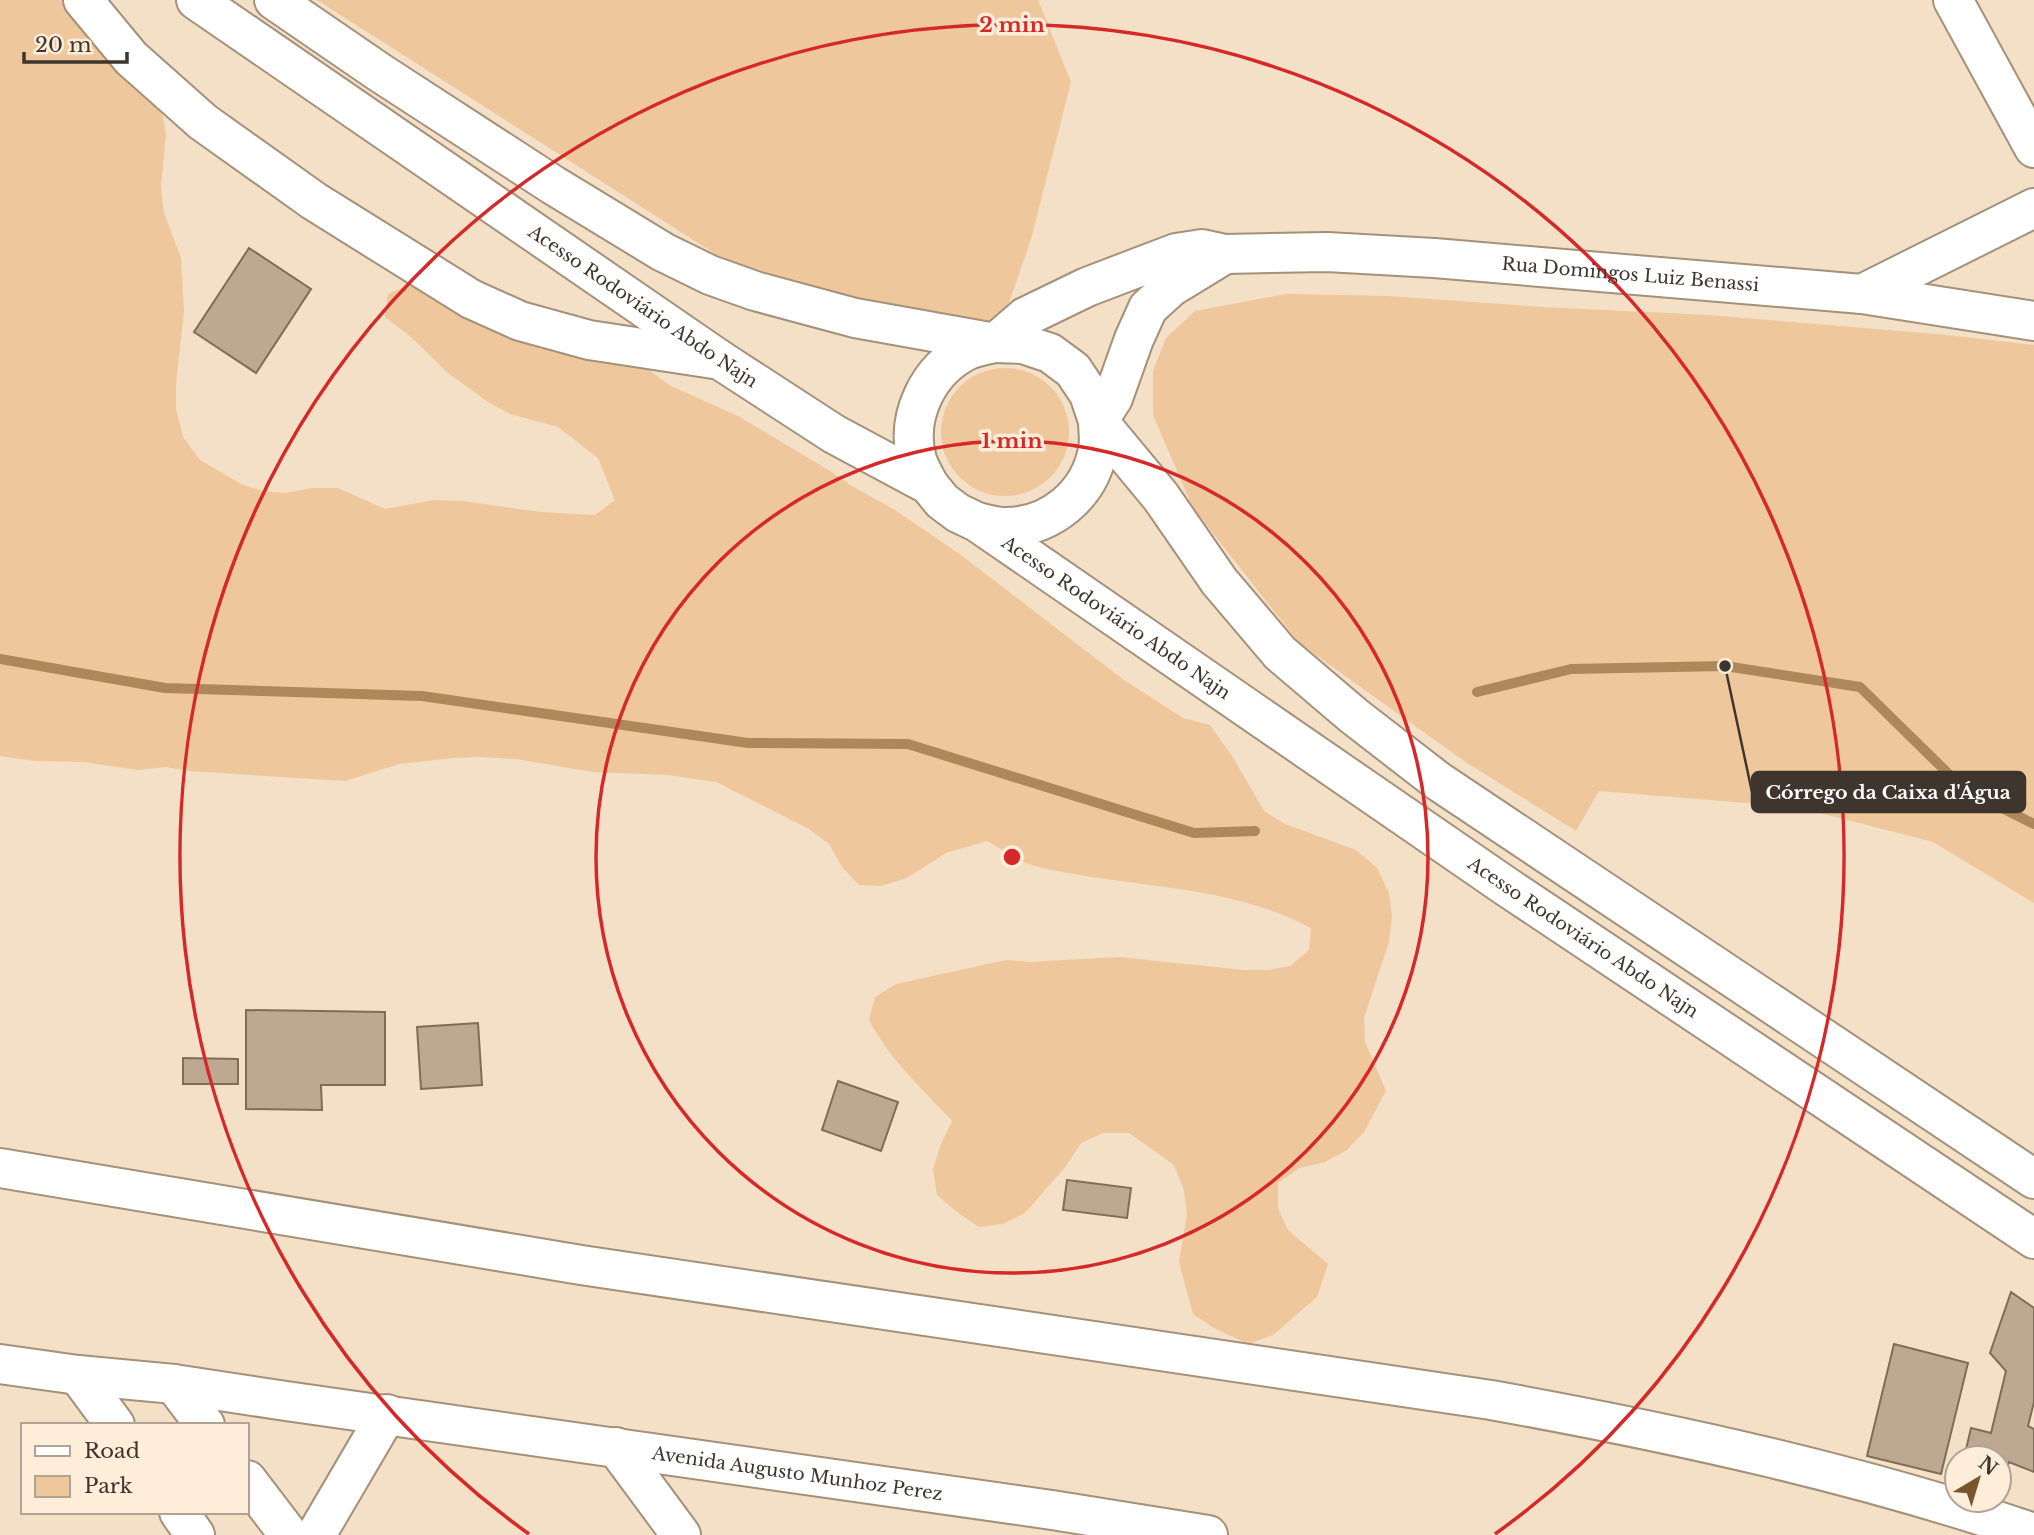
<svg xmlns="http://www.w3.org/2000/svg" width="2034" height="1535" font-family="'Libre Baskerville',serif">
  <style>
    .green { fill: #eec89c }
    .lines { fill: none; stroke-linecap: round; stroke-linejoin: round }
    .stream { stroke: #ae885a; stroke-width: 10 }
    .building { fill: #bda891; stroke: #806d57; stroke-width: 2 }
    .minor-casing { stroke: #a4917a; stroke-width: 42 }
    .major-casing { stroke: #a4917a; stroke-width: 42 }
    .minor { stroke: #fff; stroke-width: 38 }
    .major { stroke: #fff; stroke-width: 38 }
    .ring { fill: none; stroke: #d62828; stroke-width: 3.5 }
    .labels { text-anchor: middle; stroke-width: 7; stroke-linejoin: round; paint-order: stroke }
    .street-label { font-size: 18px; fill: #3e352c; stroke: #feedd9 }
    .centre { fill: #d62828; stroke: #feedd9; stroke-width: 3.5 }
    .ring-label { font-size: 21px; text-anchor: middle; font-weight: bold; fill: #d62828; stroke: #feedd9; stroke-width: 7; stroke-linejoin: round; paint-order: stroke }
    .leader { fill: none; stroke: #3e352c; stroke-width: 2.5 }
    .callout-dot { fill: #3e352c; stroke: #feedd9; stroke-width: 2.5 }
    .callout { fill: #3e352c; stroke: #3e352c; stroke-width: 2.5 }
    .callout-label { font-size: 19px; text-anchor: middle; font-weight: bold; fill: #fff }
  </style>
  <rect width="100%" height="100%" fill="#f4dfc7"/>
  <path class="green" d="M0,0h66l95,106 5,28 -5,53 3,26 17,45 3,53 -8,73v25l7,28 17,23 41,24 21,7 24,2 26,-5h26l47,21 49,-9 28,1 79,11 54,3 20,-15 -17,-42 -40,-31 -48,-13 -19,-10 -43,-31 -37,-36 -26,-20 3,-23 21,-9 49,13 171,57 40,30 69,31 92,55 22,15 43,24 66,45 163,125 59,38 27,7 24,34 30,52 21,13 71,26 21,18 12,25 3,24 -3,25 -25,76 1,24 21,49 -22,41 -17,18 -22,12 -26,6 -21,15v25l10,22 40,34 -11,33 -44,38 -25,9 -34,-16 -21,-14 -14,-52 8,-48 -3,-24 -10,-25 -45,-32h-26l-22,10 -15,23 -41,47 -22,11 -24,3 -21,-14 -21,-18 -4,-26 8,-25 11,-23c-29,-32 -63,-62 -83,-101l6,-23 21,-13 110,-24 23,2 90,-5 125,13h23l23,-4 19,-16 2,-22c-87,-46 -184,-39 -276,-62 -16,-4 -33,-17 -48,-25l-41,12 -39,25 -26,8 -22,-1 -17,-18 -13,-23 -20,-15 -93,-47 -48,-7 -75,-3 -77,-13 -35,-2 -27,1 -55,6 -54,17 -156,-10 -23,-4 -28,3 -55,-8 -48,-1 -35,-5z
    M317,0h721l33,82 -40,157 -29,84 -64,-4 -171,-32z
    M1286,294l102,2 154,11 167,8 238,20 87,10v558l-101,-61 -136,-35 -198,-16 -23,40 -112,-70 -165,-118 -106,-135 -40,-93v-44l13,-33 29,-27z
    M941 432a64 64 0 1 1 128 0a64 64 0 1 1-128 0Z"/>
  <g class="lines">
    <path class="stream" d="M0,659l165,29 257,8 326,47 160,1 286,89 61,-2
      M1477,692l94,-23 154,-3 135,21 104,102 70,35"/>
  </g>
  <path class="building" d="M249,248l62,41 -55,84 -62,-41z
    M246,1010l139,2v73h-64l1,25 -76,-1z
    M478,1023l4,62 -61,4 -4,-62z
    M183,1058l55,1v25h-55z
    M838,1081l60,21 -17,49 -59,-21z
    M1067,1180l64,8 -4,30 -64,-8z
    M2011,1292l23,16v94l-6,24 6,3v43l-25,-10 -9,29 -1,-33h-35l7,-30 20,5 15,-62 -16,-18z
    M1894,1344l74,19 -27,111 -74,-18z"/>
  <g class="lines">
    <g class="minor-casing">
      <g id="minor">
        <path d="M83,0l48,58 72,64 111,79 157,98 49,22 69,19 131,20"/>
        <path d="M1953,0l81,148"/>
        <path d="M1862,294l172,-86"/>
        <path id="s1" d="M995,343l30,-26 62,-30 89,-34 26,-4 23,5 102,-2 107,6 428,36 172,27"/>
        <path d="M1098,421l15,-23 21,-59 14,-31 23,-21 54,-33"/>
        <path d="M0,1168l581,97 910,135c183,33 366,73 543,133"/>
        <path id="s2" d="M0,1364l78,11 96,9 112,17 766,109 156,25"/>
        <path d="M78,1375l37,50"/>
        <path d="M174,1384l31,41"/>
        <path d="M616,1447l65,88"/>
        <path d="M247,1480l42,55"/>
        <path d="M179,1512l16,23"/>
        <path d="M316,1535l71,-121"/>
      </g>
    </g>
    <g class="major-casing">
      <g id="major">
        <path id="s3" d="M196,0l524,360 114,74 95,51 13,16 16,12 19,9 530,365 527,352"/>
        <path d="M274,0l105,72 174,113 110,67 47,23 45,16 100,27 140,25 28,1 27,9 23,17 16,24 9,27 63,76 58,84 61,72 74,63 84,65 596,398"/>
        <path d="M929,485c-4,-8 -9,-16 -12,-25 -12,-43 11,-91 51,-110 8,-3 18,-5 27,-7"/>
        <path d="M977,522c8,2 18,5 27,5 46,1 86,-32 94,-78 2,-9 0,-19 0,-28"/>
      </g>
    </g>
    <use href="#minor" class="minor"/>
    <use href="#major" class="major"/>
  </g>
  <g class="ring">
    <circle cx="1012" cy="857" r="416"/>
    <path d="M529 1534A832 832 0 1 1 1495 1534"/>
  </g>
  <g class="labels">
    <g class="street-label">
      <text dy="6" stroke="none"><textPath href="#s1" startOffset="660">Rua Domingos Luiz Benassi</textPath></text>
      <text dy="6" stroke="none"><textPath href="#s3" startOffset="542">Acesso Rodoviário Abdo Najn</textPath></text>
      <text dy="6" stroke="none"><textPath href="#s3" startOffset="1110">Acesso Rodoviário Abdo Najn</textPath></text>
      <text dy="6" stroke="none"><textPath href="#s3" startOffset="1676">Acesso Rodoviário Abdo Najn</textPath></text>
      <text dy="6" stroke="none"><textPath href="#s2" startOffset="805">Avenida Augusto Munhoz Perez</textPath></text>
    </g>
  </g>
  <circle cx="1012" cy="857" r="10" class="centre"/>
  <g class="ring-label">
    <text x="1012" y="32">2 min</text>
    <text x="1012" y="448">1 min</text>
  </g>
  <path class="leader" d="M1725 666L1752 792"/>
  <circle class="callout-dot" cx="1725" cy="666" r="7"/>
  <rect class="callout" x="1752" y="772" width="273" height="40" rx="7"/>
  <g class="callout-label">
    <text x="1888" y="799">Córrego da Caixa d'Água</text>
  </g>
  <rect x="21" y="1423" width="228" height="91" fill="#feedd9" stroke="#b1a394" stroke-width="2"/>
  <rect x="35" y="1446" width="35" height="10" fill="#ffffff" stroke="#b1a394" stroke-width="2"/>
  <text x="84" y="1458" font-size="21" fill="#3e352c">Road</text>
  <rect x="35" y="1476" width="35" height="21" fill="#eec89c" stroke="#b1a394" stroke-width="2"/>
  <text x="84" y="1493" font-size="21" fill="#3e352c">Park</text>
  <g transform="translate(1978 1479) rotate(38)"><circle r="33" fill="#feedd9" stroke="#b1a394" stroke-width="2"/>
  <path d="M0-5L12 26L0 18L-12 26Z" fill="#77562d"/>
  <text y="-10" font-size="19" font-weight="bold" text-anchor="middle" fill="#3e352c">N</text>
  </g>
  <path d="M24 52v10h103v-10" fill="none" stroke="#3e352c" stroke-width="3.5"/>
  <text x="35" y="52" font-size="21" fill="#3e352c" stroke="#feedd9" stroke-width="5" paint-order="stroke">20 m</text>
</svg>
